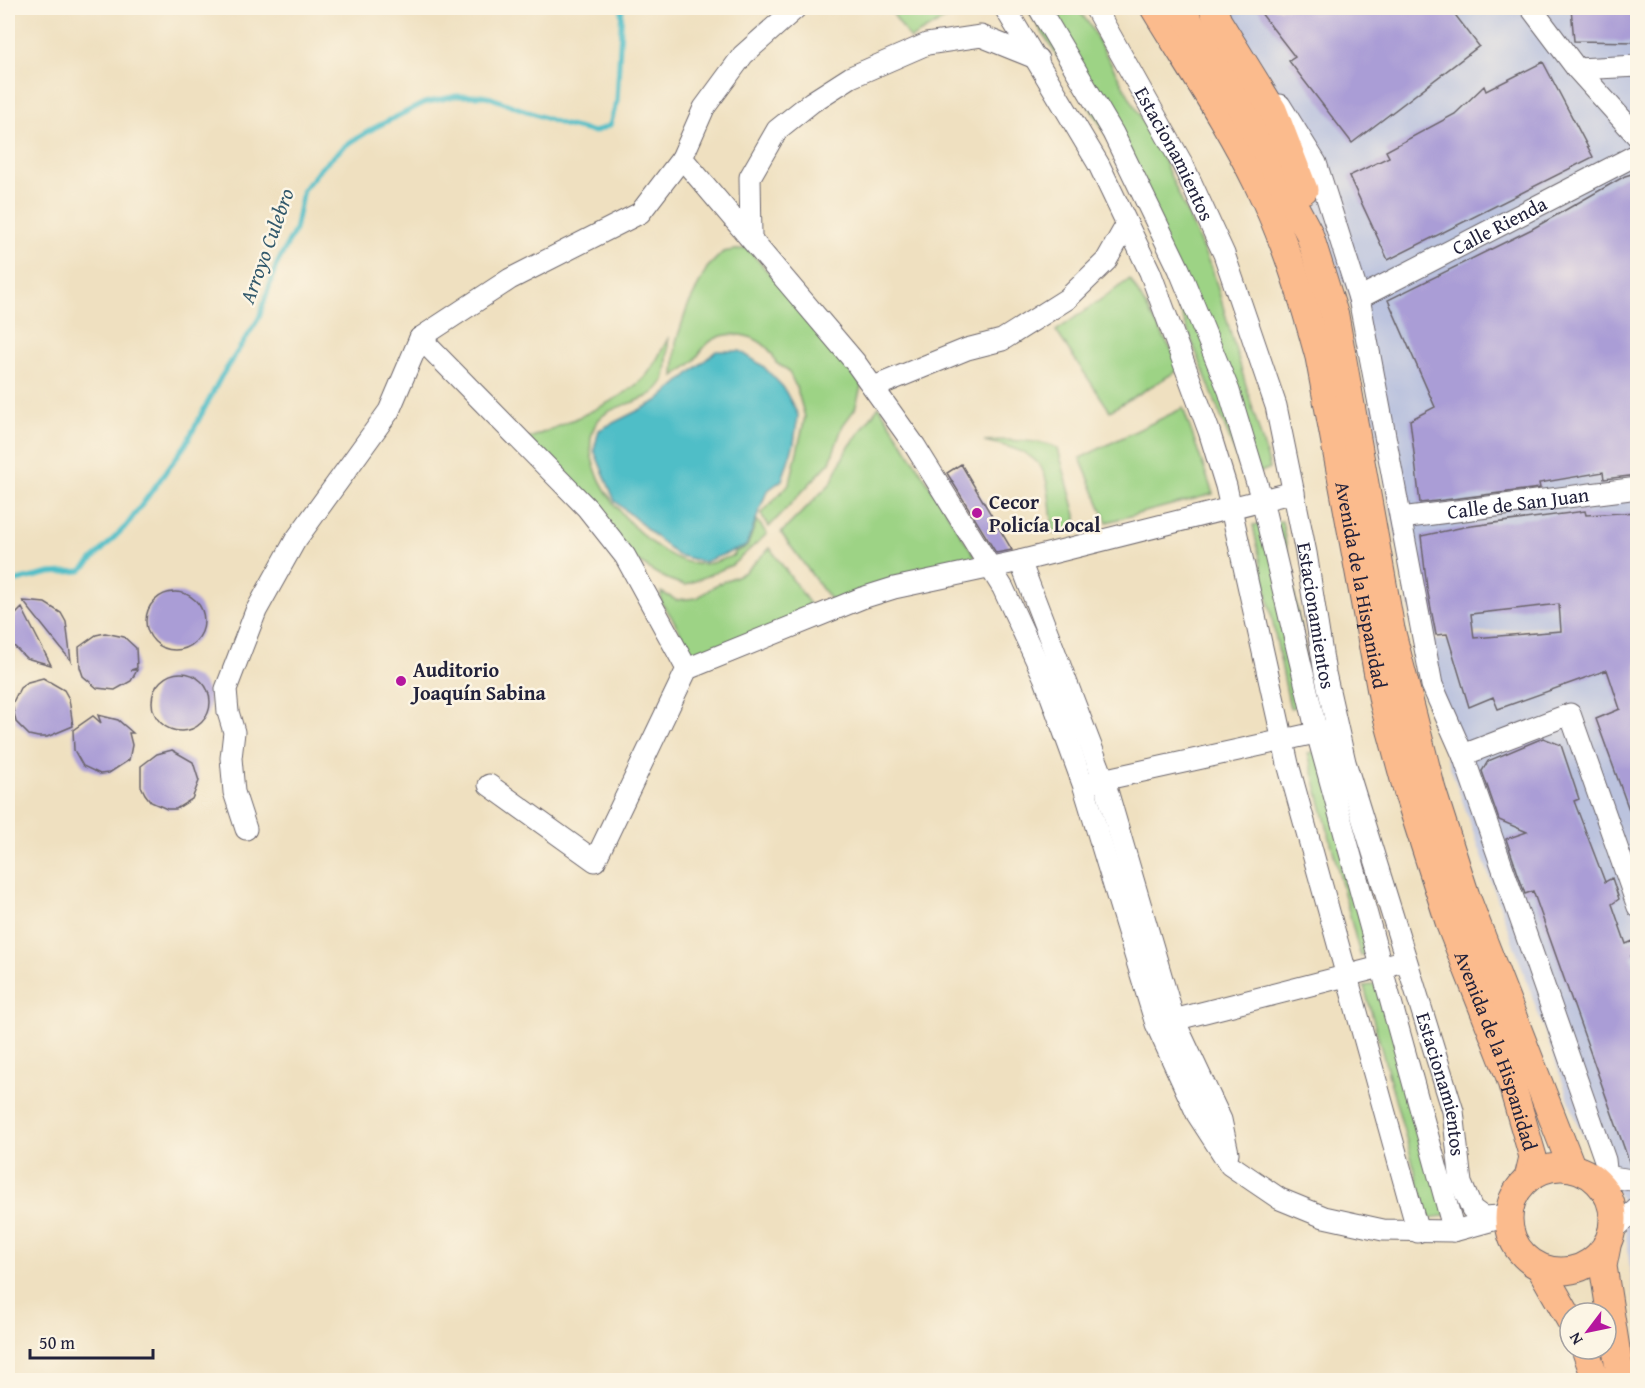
<svg xmlns="http://www.w3.org/2000/svg" width="1645" height="1388" font-family="'Gentium Book Plus',serif">
  <style>
    .industrial { fill: #bbc3de }
    .green { fill: #9dd385; stroke: #607a60; stroke-width: 1.5 }
    .water { fill: #50bec7; stroke: #397081; stroke-width: 1.5 }
    .lines { fill: none; stroke-linecap: round; stroke-linejoin: round }
    .stream { stroke: #50bec7; stroke-width: 5 }
    .building { fill: #aa9dd6; fill-rule: evenodd }
    .minor-casing { stroke: #6a646a; stroke-width: 23 }
    .major-casing { stroke: #6a646a; stroke-width: 29 }
    .minor { stroke: #fff; stroke-width: 21 }
    .major { stroke: #fbbb8d; stroke-width: 27 }
    .poi-dot { fill: #b5179e; stroke: #fcf5e5; stroke-width: 2 }
    .labels { text-anchor: middle; stroke-width: 5; stroke-linejoin: round; paint-order: stroke }
    .street-label { font-size: 20px; fill: #22223b; stroke: #fcf5e5 }
    .poi-label { font-size: 20px; font-weight: bold; fill: #22223b; stroke: #fcf5e5; text-anchor: start }
    .water-label { font-size: 21px; font-style: italic; fill: #32596c; stroke: #fcf5e5 }
  </style>
  <rect width="100%" height="100%" fill="#fcf5e5"/>
  <filter id="ink" filterUnits="userSpaceOnUse"><feTurbulence type="fractalNoise" baseFrequency=".0167" numOctaves="2"/><feDisplacementMap in="SourceGraphic" scale="12" xChannelSelector="R" yChannelSelector="G"/><feConvolveMatrix kernelMatrix="1 2 1 2 8 2 1 2 1" color-interpolation-filters="sRGB"/></filter>
  <filter id="wash" filterUnits="userSpaceOnUse"><feTurbulence type="fractalNoise" baseFrequency=".008" numOctaves="4" result="noise"/><feDisplacementMap in="SourceGraphic" scale="24" xChannelSelector="R" yChannelSelector="G"/><feGaussianBlur stdDeviation="1.35" result="paint"/><feColorMatrix in="noise" values="0 0 0 0 0 0 0 0 0 0 0 0 0 0 0 0 0 1.4 0 .05"/><feComposite in="paint" operator="in"/></filter>
  <g filter="url(#wash)">
    <rect width="100%" height="100%" fill="#efe0c0"/>
    <path class="industrial" d="M1203,8h434v597l-35,16 -186,18 -67,-345 -81,-173z
      M1637,609v712l-16,-122 -42,-71 -154,-432 -9,-54 186,-19z"/>
    <path class="green" d="M889,8h75l-54,31z
      M1027,8h50l12,16 70,126 54,122 57,196 -25,11 -124,-322z
      M747,248l116,132 -8,29 -12,16 -13,37 -61,65 -8,-13 29,-31 15,-66 -8,-28 -9,-19 -12,-7c-7,-25 -42,-37 -65,-22 -7,4 -12,14 -18,21 -5,5 -13,9 -19,14l2,-34 11,-34 20,-40 16,-16z
      M1130,279l52,89 -72,43 -54,-80z
      M669,337c-2,10 -1,38 -6,45 -16,28 -62,16 -71,51 -12,47 56,121 99,130 15,4 29,-3 44,-8v-3l12,-5 10,-27 10,14 -35,31 -46,20c-57,-10 -122,-102 -161,-145 32,-13 97,-39 120,-63 10,-11 16,-27 24,-40z
      M879,406l99,155 -74,13 -72,28 -51,-69 50,-50 15,-32z
      M1183,408l30,86 -106,28 -27,-64z
      M984,441c15,-1 63,-2 74,8l18,66v14l-22,5c-10,-63 2,-78 -70,-93z
      M1282,521l31,182 -23,5 -37,-183z
      M770,548l44,62 -120,49c-12,-19 -17,-39 -33,-56v-11l15,8 21,-2 19,-13 29,-13z
      M1330,748l52,202 -22,5 -52,-202z
      M1388,983l64,232 -24,3 -64,-232z"/>
    <path class="water" d="M716,351h24l23,15 20,21 15,28 -4,28 -12,37 -15,11 -21,55 -42,16 -27,-7 -62,-54 -21,-51 5,-20 58,-29z"/>
    <g class="lines">
      <path class="stream" d="M8,583l42,-10 31,-2 46,-46 59,-81 35,-67 38,-59 17,-52 19,-36 8,-40 18,-22 25,-23 28,-17 50,-25 32,-7h30l78,29 30,7 16,-7 7,-24 5,-93"/>
    </g>
    <g id="blocks">
      <path class="building" d="M1257,8h193l29,38 -127,97 -63,-82 6,-4z
        M1571,8h67v34l-64,-1z
        M1543,62l50,95 -205,103 -39,-84 40,-19 -3,-6 69,-37 29,-28 2,5z
        M1638,172v303l-34,4 -1,-7 -64,11 1,5 -120,15 -10,-83 25,-13 -47,-107 144,-71 93,-53z
        M961,464l51,86 -16,3 -49,-80z
        M1585,511l1,4 52,-3 -2,317 -40,-110 24,-10 -13,-39 -109,39 -5,-12 -24,10 -22,-73 -11,1 -9,-47 -6,-52 43,-9zM1559,604l2,27 -87,7 -3,-24z
        M146 621a29 29 0 1 1 58 0a29 29 0 1 1-58 0Z
        M23,601l22,2 16,10 5,9 5,39z
        M22,608l29,57 -25,-7 -13,-13 -4,-18 3,-9z
        M105,633l19,4 12,11 1,20 -6,2h6l-6,11 -16,9 -18,-2 -14,-12 -3,-9 -1,-20 17,-12z
        M152 702a29 29 0 1 1 58 0a29 29 0 1 1-58 0Z
        M43,678l21,12 5,9 4,27 -26,11h-9l-9,-2 -13,-13 -4,-18 8,-16 8,-6z
        M98,715l20,5 15,13h-4l3,12 -3,15 -20,13 -9,1 -17,-8 -9,-16 -1,-20 20,-14 8,7z
        M1543,738l18,7 18,54 -5,2 31,81 7,-4 7,21 -7,5 14,40 7,-3 5,8v5l-7,2 7,20v192l-7,-1 -98,-276 -8,3 -19,-55 21,-7 -28,-12 -17,-49 6,-10z
        M172,750l21,12 6,19 -7,18 -16,10h-9l-16,-7 -6,-8 -4,-8v-20l16,-12z"/>
    </g>
  </g>
  <g filter="url(#ink)">
    <use href="#blocks" fill-opacity="0" stroke="#6a646a" stroke-width="1.5"/>
    <g class="lines">
      <g class="minor-casing">
        <g id="minor">
          <path d="M796,8l-53,47 -39,53 -22,50 173,204 60,84 88,142 41,89 39,107 73,240 41,90 33,51 50,34 44,18 59,13 71,1 54,-15"/>
          <path d="M1005,8l94,157 51,107 59,159 17,55 62,278 130,468"/>
          <path d="M1039,8l74,125 66,136 50,122 33,109 55,233 137,498"/>
          <path id="s1" d="M1095,8l88,157 41,89 52,152 30,147 19,120 20,89 108,349 8,72 11,26 11,8 18,-1"/>
          <path d="M1531,8l46,61 61,68"/>
          <path d="M1577,69l61,-3"/>
          <path d="M1280,105l36,58 43,135 73,387 31,70 142,405 4,37"/>
          <path d="M751,237l-1,-60 27,-47 35,-28 39,-25 76,-33 54,-8 57,23"/>
          <path id="s2" d="M1359,298l279,-144"/>
          <path d="M420,338l167,170 38,48 62,113"/>
          <path d="M874,387l93,-38 35,-9 65,-41 39,-38 21,-37"/>
          <path id="s3" d="M1401,518l237,-30"/>
          <path d="M1020,561l84,219 70,240 47,100 7,33"/>
          <path d="M1463,755l107,-41 68,193"/>
          <path d="M1093,782l236,-52"/>
          <path d="M489,785l106,76 92,-192 175,-71 32,-10 126,-27 274,-69"/>
          <path d="M246,829l-12,-37 -3,-34 3,-26 -6,-20 -2,-23 30,-78 39,-70 94,-130 31,-73 90,-59 130,-66 42,-55"/>
          <path d="M1162,1023l234,-60"/>
          <path d="M1586,1173l52,8"/>
          <path d="M1613,1230l25,-22"/>
        </g>
      </g>
      <g class="major-casing">
        <g id="major">
          <path id="s4" d="M1154,8c35,58 74,115 104,177 27,55 45,113 61,172l64,345 25,92 42,131 59,150 24,82 -5,21"/>
          <path d="M1181,8l71,118 57,107 26,83 56,313 41,161 34,106 106,272"/>
          <path d="M1213,8l5,13 55,89 31,80"/>
          <circle cx="1561" cy="1219" r="52"/>
          <path d="M1607,1246l-4,20 18,114"/>
          <path d="M1541,1269l29,51"/>
          <path d="M1585,1349l11,31"/>
        </g>
      </g>
      <use href="#minor" class="minor"/>
      <use href="#major" class="major"/>
    </g>
  </g>
  <g class="poi-dot">
    <circle cx="977" cy="513" r="6"/>
    <circle cx="401" cy="681" r="6"/>
  </g>
  <g class="labels">
    <g class="street-label">
      <text dy="7" stroke="none"><textPath href="#s1" startOffset="166">Estacionamientos</textPath></text>
      <text dy="7" stroke="none"><textPath href="#s2" startOffset="158">Calle Rienda</textPath></text>
      <text dy="7" stroke="none"><textPath href="#s3" startOffset="118">Calle de San Juan</textPath></text>
      <text dy="7" stroke="none"><textPath href="#s4" startOffset="620">Avenida de la Hispanidad</textPath></text>
      <text dy="7" stroke="none"><textPath href="#s1" startOffset="652">Estacionamientos</textPath></text>
      <text dy="7" stroke="none"><textPath href="#s4" startOffset="1106">Avenida de la Hispanidad</textPath></text>
      <text dy="7" stroke="none"><textPath href="#s1" startOffset="1138">Estacionamientos</textPath></text>
    </g>
    <g class="poi-label">
      <text x="989" y="509">Cecor<tspan x="989" dy="23">Policía Local</tspan></text>
      <text x="413" y="677">Auditorio<tspan x="413" dy="23">Joaquín Sabina</tspan></text>
    </g>
    <g class="water-label">
      <text transform="translate(267 246) rotate(-70)" y="7">Arroyo Culebro</text>
    </g>
  </g>
  <rect width="1645" height="1388" fill="none" stroke="#fcf5e5" stroke-width="30"/>
  <g transform="translate(1588 1331) rotate(238)"><circle r="28" fill="#fcf5e5" stroke="#a5a1a1" stroke-width="1.5"/>
  <path d="M0-4.5L10 22L0 15L-10 22Z" fill="#b5179e"/>
  <text y="-9" font-size="16" font-weight="bold" text-anchor="middle" fill="#22223b">N</text>
  </g>
  <path d="M30 1349v9h123v-9" fill="none" stroke="#22223b" stroke-width="3"/>
  <text x="39" y="1349" font-size="18" fill="#22223b" stroke="#fcf5e5" stroke-width="4.5" paint-order="stroke">50 m</text>
</svg>
